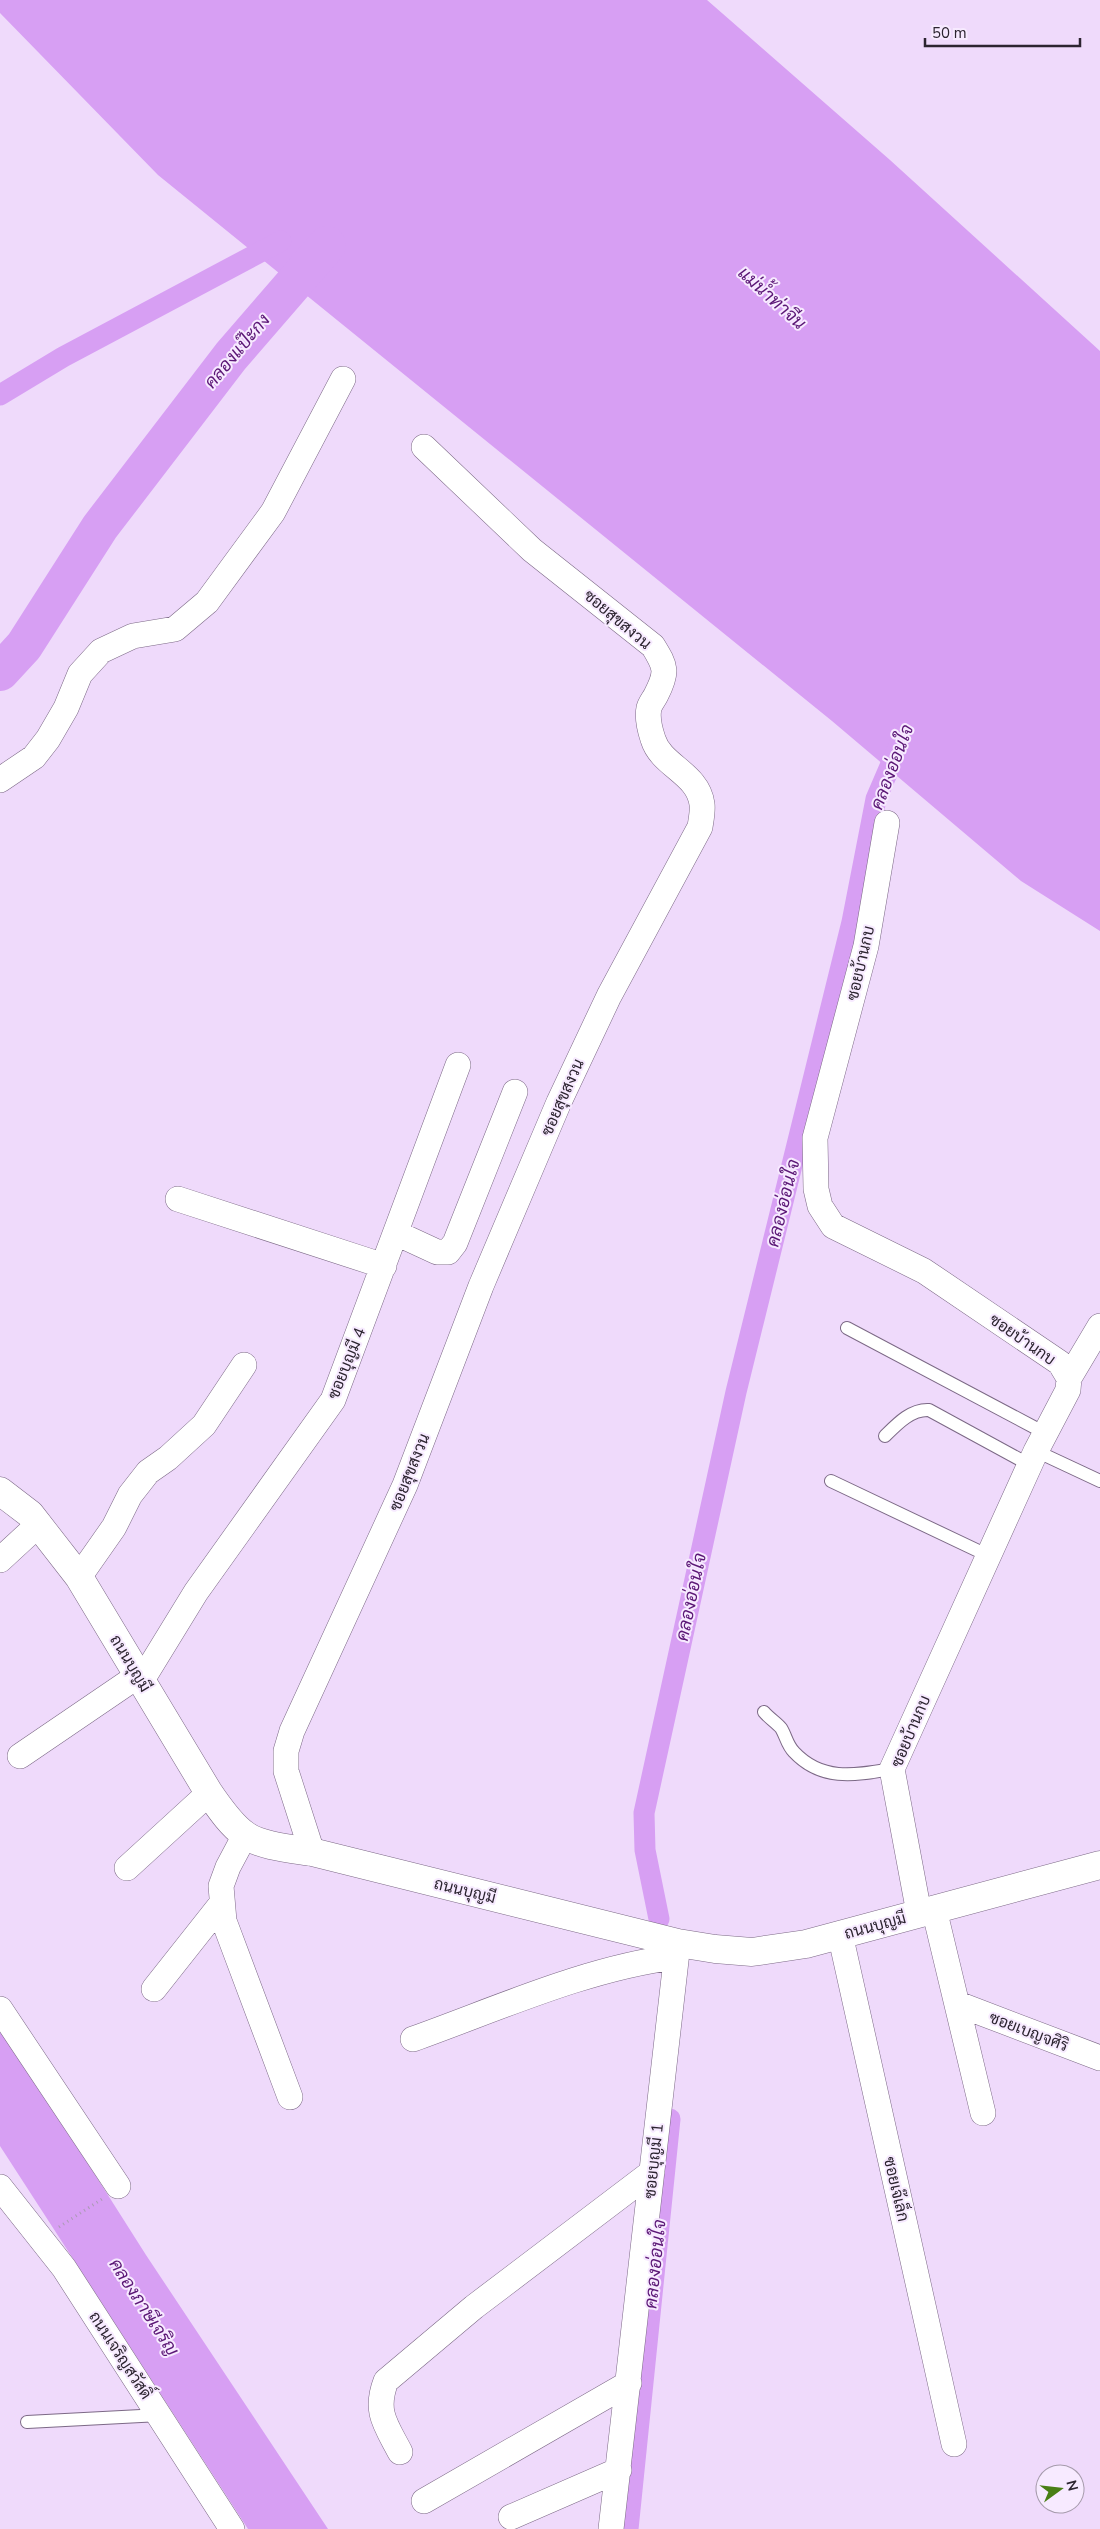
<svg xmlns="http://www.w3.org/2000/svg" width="1100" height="2529" font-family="'Nunito Sans',Sarabun,sans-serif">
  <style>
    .water { fill: #d79ff3 }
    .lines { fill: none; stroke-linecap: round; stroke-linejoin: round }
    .canal { stroke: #d79ff3; stroke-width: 21 }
    .river { stroke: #d79ff3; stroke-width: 38 }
    .service-casing { stroke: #7c6986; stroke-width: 14 }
    .minor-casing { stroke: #7c6986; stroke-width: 26 }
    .tertiary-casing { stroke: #7c6986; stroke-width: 29 }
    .path { stroke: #ab9ab4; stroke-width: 3; stroke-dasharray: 1 4; stroke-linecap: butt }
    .service { stroke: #fff; stroke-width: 12 }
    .minor { stroke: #fff; stroke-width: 25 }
    .tertiary { stroke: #fff; stroke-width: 28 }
    .labels { text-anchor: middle; stroke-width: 4; stroke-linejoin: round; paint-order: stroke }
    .street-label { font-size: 16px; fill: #2c2430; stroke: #f7eaff }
    .water-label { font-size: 18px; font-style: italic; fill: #5b1776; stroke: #f7eaff }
  </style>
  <rect width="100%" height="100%" fill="#efdafb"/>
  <path class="water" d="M0,0h707l183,160 210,191v580l-79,-50 -189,-160 -674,-546 -158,-162z
    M0,2025l146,230 182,274h-80l-248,-383z"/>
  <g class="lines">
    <path class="canal" d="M0,395l63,-38 218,-116
      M659,1919l-14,-69 -1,-37 92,-421 116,-470 24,-123 24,-56
      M628,2529l42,-410"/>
    <path class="river" d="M0,672l24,-26 76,-119 131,-171 96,-111"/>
    <g class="service-casing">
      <path id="service" d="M847,1328l198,105
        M885,1436c12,-12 26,-27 44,-26l101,55
        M1036,1451l64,30
        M831,1481l158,75
        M764,1712c5,6 13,11 17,16 5,8 6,17 13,24 28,30 62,23 98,17
        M27,2422l133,-7"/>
    </g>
    <g class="minor-casing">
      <path id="minor" d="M0,780l34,-23 14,-18 18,-31 14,-34 21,-23 32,-15 42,-7 32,-27 66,-90 70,-133
        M887,823l-21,123 -51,192 1,51 4,17 13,20 91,45 136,92 9,15 -1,12 -32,61 -144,318 27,144
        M178,1199l206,67
        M396,1233l41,19h11l7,-9 60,-151
        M1069,1378l31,-52
        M0,1560l39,-36
        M79,1577l35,-50 16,-32 18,-23 20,-14 36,-33 40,-60
        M142,1680l54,-88 137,-192 125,-335
        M20,1756l119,-81
        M245,1835l-17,32 -7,19 3,35 66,176
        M312,1852l-26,-81v-20l6,-20 113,-246 76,-199 78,-184 50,-106 91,-169c1,-7 3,-16 2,-23 -4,-31 -41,-38 -49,-65 -3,-9 -6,-22 -4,-31 1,-4 5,-9 7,-13 12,-23 10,-28 -3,-49l-121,-96 -108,-103
        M127,1868l82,-75
        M934,1909l49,204
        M840,1934l114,510
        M154,1989l68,-86
        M958,2004l142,54
        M0,2009l118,177
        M413,2039c84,-30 174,-71 262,-82
        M0,2187l64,81 168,261
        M400,2452c-14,-27 -26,-40 -14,-71l88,-74 178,-135
        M424,2501l205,-118
        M511,2517l108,-47
        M611,2529l67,-586"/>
    </g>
    <g class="tertiary-casing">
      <path id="tertiary" d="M0,1491l30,23 49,63 130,216c10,14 21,31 35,41 15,12 49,15 68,18l366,91 37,6 37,3 54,-8 294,-79"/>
    </g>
    <path class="path" d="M59,2227l43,-28"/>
    <use href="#service" class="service"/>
    <use href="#minor" class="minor"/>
    <use href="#tertiary" class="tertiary"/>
  </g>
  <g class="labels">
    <g class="street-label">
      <text transform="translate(618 619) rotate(40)" y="6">ซอยสุขสงวน</text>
      <text transform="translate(860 963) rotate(-77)" y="6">ซอยบ้านกบ</text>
      <text transform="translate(562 1097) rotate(-66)" y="6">ซอยสุขสงวน</text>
      <text transform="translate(1023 1339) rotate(35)" y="6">ซอยบ้านกบ</text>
      <text transform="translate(346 1363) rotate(-68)" y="6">ซอยบุญมี 4</text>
      <text transform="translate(409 1472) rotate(-68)" y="6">ซอยสุขสงวน</text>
      <text transform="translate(131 1663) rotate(59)" y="6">ถนนบุญมี</text>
      <text transform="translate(910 1731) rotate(-67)" y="6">ซอยบ้านกบ</text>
      <text transform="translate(465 1890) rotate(14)" y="6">ถนนบุญมี</text>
      <text transform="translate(875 1925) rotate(-15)" y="6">ถนนบุญมี</text>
      <text transform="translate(1029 2031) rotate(21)" y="6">ซอยเบญจศิริ</text>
      <text transform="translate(653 2161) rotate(-84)" y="6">ซอยบุญมี 1</text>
      <text transform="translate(897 2189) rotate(77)" y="6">ซอยเจ๊เล็ก</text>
      <text transform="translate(121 2355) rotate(57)" y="6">ถนนเจริญสวัสดิ์</text>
    </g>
    <g class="water-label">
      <text transform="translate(772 298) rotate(42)" y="6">แม่น้ำท่าจีน</text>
      <text transform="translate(237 351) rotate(-50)" y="6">คลองแป๊ะกง</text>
      <text transform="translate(892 767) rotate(-69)" y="6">คลองอ่อนใจ</text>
      <text transform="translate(783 1203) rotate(-76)" y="6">คลองอ่อนใจ</text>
      <text transform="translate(691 1597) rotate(-78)" y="6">คลองอ่อนใจ</text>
      <text transform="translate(655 2264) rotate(-84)" y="6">คลองอ่อนใจ</text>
      <text transform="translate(144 2307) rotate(57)" y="6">คลองภาษีเจริญ</text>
    </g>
  </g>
  <g transform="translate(1060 2489) rotate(75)"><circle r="24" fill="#f7eaff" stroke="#a69bac"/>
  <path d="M0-4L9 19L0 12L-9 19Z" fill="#497f15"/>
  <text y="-8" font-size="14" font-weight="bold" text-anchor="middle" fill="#2c2430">N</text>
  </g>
  <path d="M925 38v8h155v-8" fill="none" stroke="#2c2430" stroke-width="2.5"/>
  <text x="932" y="38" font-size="15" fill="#2c2430" stroke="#f7eaff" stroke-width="4" paint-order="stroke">50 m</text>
</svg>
